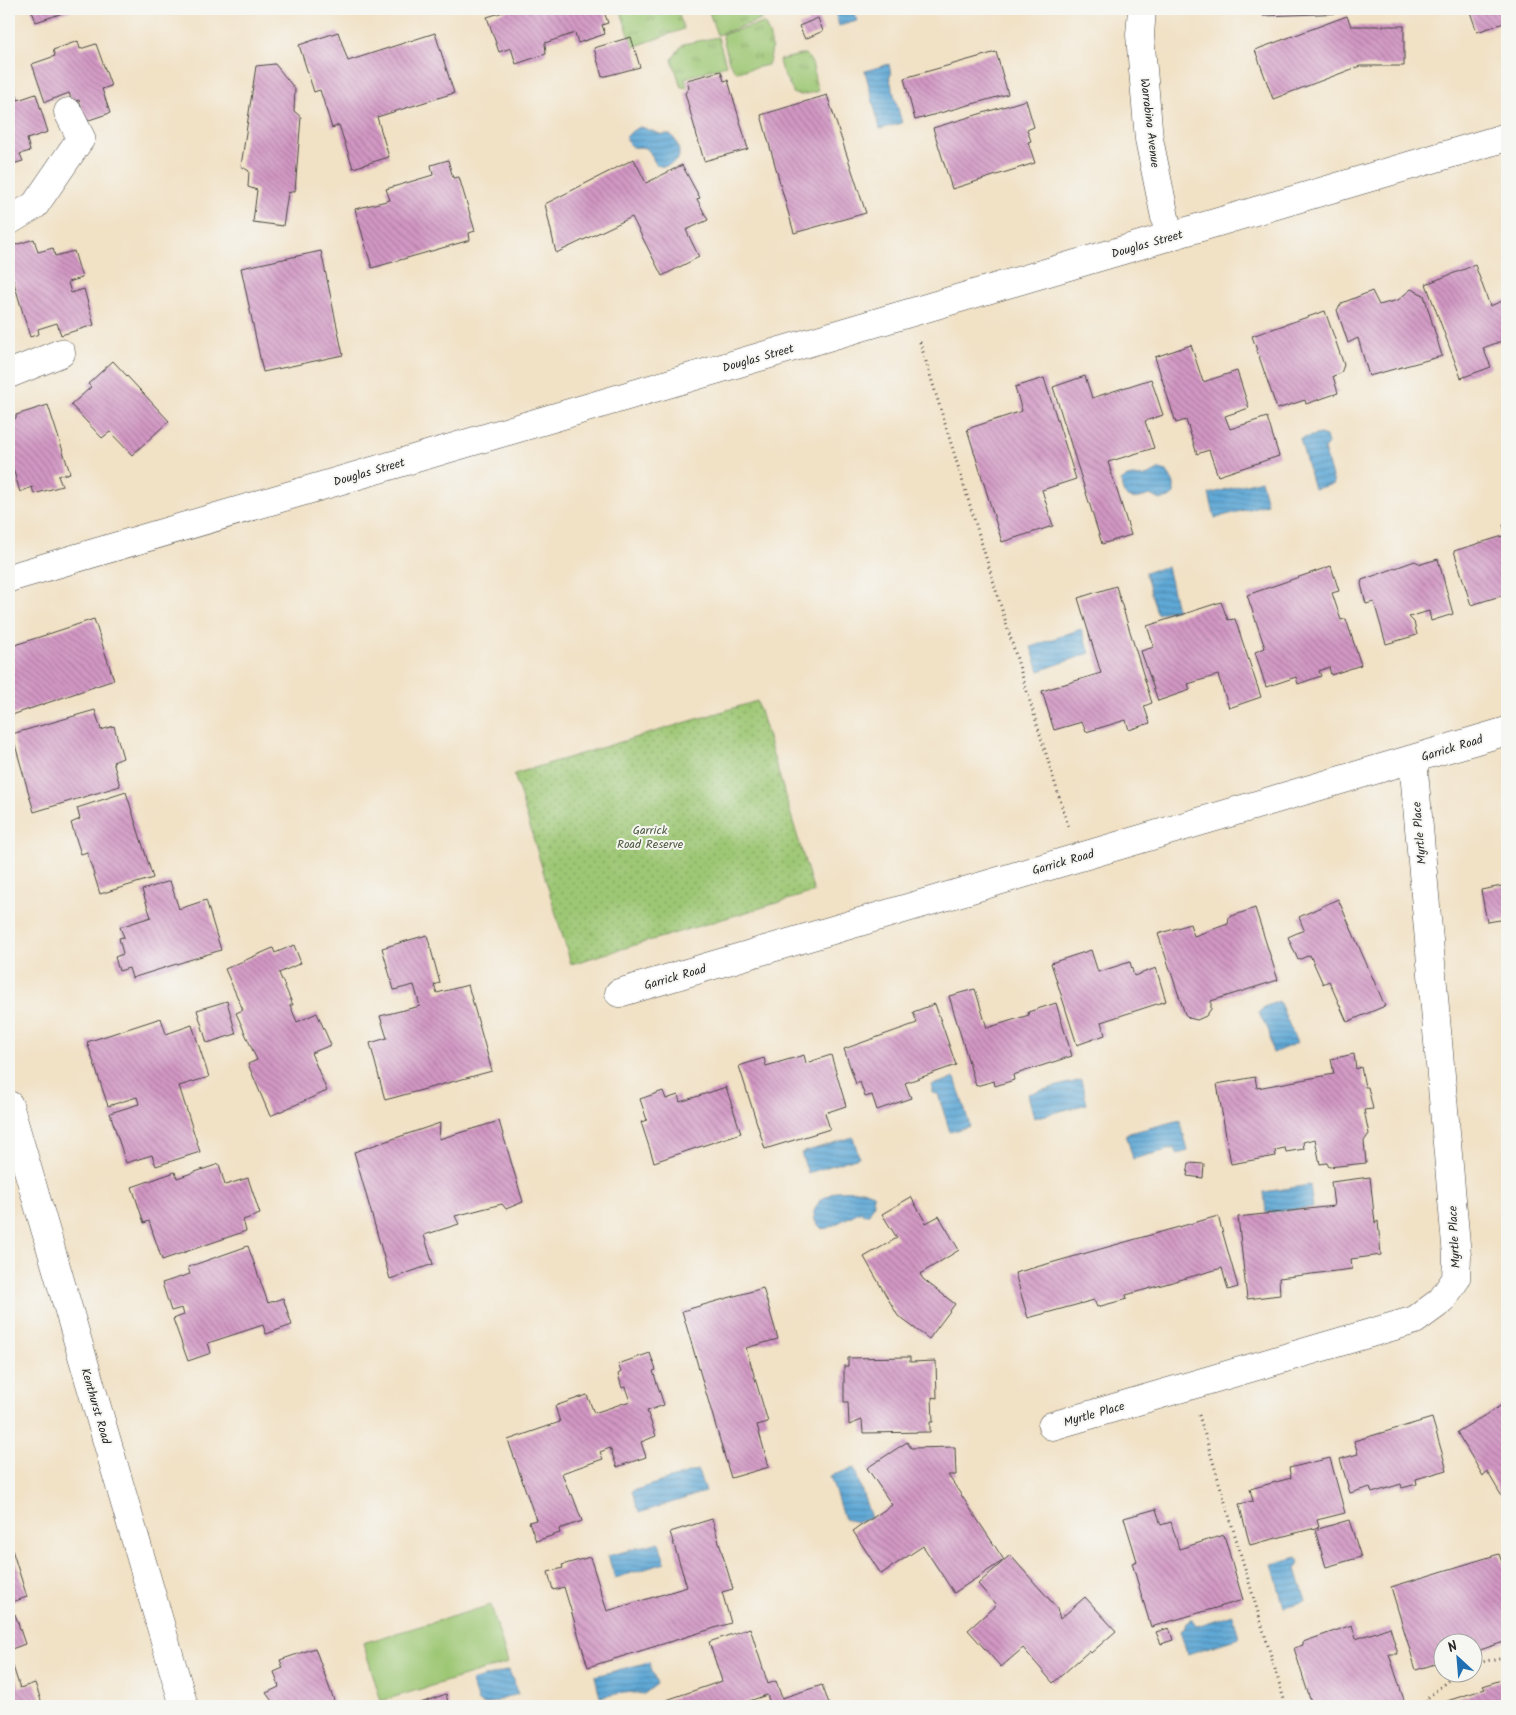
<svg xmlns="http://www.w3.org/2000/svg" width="1516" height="1715" font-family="Kalam,sans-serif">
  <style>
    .grass { fill: url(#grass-tufts); stroke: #647950 }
    .park { fill: url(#park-dots); stroke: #647950 }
    .pitch { fill: #9ec774; stroke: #647950 }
    .water { fill: url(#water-rules); stroke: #456a80 }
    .building { fill: url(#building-back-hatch) }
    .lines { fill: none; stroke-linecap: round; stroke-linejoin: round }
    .street-casing { stroke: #494642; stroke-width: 29 }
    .path { stroke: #494642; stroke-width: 3; stroke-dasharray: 1 4; stroke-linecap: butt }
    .street { stroke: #fff; stroke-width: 28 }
    .labels { text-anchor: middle; stroke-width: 4; stroke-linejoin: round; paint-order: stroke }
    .street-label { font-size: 12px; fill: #2b2b2b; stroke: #f6f6f2 }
    .park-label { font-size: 12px; fill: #4e5a41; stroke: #f6f6f2 }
  </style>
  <defs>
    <pattern id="grass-tufts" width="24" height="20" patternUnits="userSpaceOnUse" patternTransform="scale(1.25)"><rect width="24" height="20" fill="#9ec774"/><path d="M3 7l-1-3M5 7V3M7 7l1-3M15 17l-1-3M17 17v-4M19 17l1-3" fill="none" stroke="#81a25f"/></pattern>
    <pattern id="park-dots" width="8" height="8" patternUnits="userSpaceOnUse" patternTransform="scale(1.25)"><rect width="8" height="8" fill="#9ec774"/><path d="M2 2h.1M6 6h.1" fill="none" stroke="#81a25f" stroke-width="1.8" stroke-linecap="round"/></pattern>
    <pattern id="water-rules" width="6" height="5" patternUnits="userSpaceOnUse" patternTransform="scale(1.25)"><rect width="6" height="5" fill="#5fa8d6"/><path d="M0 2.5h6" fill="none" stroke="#4f89ae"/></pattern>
    <pattern id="building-back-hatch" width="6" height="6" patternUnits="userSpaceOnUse" patternTransform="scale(1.25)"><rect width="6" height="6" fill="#d297c4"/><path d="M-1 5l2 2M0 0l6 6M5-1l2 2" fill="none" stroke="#ab7b9f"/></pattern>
  </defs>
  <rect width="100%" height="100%" fill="#f6f6f2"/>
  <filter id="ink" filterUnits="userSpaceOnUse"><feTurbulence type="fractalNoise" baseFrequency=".02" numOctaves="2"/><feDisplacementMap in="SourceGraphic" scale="10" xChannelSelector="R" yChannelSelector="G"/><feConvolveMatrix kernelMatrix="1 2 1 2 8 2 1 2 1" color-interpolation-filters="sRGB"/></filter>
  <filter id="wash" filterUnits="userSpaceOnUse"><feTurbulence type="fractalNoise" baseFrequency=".0096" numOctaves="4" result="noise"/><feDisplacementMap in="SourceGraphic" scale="20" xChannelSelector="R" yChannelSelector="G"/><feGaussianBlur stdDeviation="1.12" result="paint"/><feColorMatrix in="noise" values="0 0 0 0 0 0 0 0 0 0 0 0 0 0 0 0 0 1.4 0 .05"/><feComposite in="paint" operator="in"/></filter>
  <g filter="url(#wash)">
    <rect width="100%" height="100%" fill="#f1e1c5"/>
    <path class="grass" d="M620,9h57l7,20 -51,18z
      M708,9h49l4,11 -44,15z
      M764,23c8,16 10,26 4,42l-32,7 -7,-10 -7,-28z
      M718,37l8,28 -41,13 2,10 -6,-1 -9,-28 11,-15z
      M805,54c13,12 6,22 14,37l-17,4 -8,-1c-5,-12 -13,-20 -15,-34z"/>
    <path class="park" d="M757,701l57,191 -243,72 -57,-190z"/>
    <path class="pitch" d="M491,1605l17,58 -127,38 -18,-58z"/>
    <path class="water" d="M834,9h19l4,12 -18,5z
      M1348,9h49v4l-49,-1z
      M889,64l2,11 -2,1 13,47 -22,6 -15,-58z
      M640,127c7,1 13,5 20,7 2,1 5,0 8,0 9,3 13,18 10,25 -7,6 -18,12 -24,2 -2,-4 -3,-8 -6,-11 -8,-7 -18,4 -22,-13l6,-6z
      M1320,434l6,2 2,8 -4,5 10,35 -20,5 -14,-50z
      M1160,469l7,2 7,13v10l-5,4 -8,2 -11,-5c-16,5 -27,8 -29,-14 13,-10 15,-1 27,-6 4,-1 8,-4 12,-6z
      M1261,480l6,24 -52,14 -6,-24z
      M1167,567l10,42 -20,5 -12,-42z
      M1081,629l9,24 -51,18 -8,-24z
      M1279,1001l18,42 -24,10c-3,-8 -2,-19 -6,-26 -3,-5 -6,-8 -8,-15l5,-5z
      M955,1078l15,48 -20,6 -12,-38 -6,-1v-8z
      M1081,1080l6,24 -53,14 -6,-24z
      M1180,1120l8,31 -11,3 -2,-6 -42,11 -7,-25z
      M853,1137l6,20 -51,16 -7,-20z
      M1310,1185l3,22 -47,6 -2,-21z
      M862,1190l11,4 1,10 -5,10h-6l-2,-3 -33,17 -6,1 -7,-8 -1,-6v-4l6,-11 17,-9z
      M854,1468l17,50 -13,4 -14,-3 -14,-43z
      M698,1470l7,22 -66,21 -7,-22z
      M659,1542l6,21 -50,15 -7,-22z
      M1297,1557l2,6 -3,6 10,32 -22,6 -12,-43z
      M1233,1614l6,24 -52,16 -7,-23 4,-2 2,-6 6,-4 5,7z
      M649,1662l8,22 -13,10 -18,-2 -26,5 -5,-21z
      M509,1670l9,24 -33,11 -7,-3 -7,-21z"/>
    <g id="blocks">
      <path class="building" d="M31,9h44l-39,13z
        M513,9h90l5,14 -6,2 3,9 -27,9 -3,-10 -30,10 1,11 -30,10 -5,-16 -12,4 -12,-35z
        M1263,9h84v4l-84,3z
        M1469,9h38v13l-30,10z
        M1347,16l4,10h53v40h-44l-87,33 -18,-49z
        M818,18l5,13 -18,8 -6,-13z
        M338,32l10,29 87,-28 19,60 -77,24 12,40 -36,11 -14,-43 -7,3 -12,-38 -6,2 -15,-47z
        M631,37l9,30 -38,10 -8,-29z
        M78,41l2,8 16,-5 15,42 -9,3 8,24 -24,8 -7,-21 -7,2 -3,-9 -24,9 -13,-38 23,-8 -2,-6z
        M996,52l12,42 -93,26 -11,-42z
        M275,64l20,25 -1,22 7,6 -6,74 -7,2 -5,33 -30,-4 4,-32 -9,-3 1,-16 -8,-5 15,-100z
        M721,71l3,10 4,-1 20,69 -44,12 -19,-68 4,-5 -2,-8z
        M13,82l5,18 18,-6 12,38 -21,7 3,12 -10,3 3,7 -14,4v-82z
        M827,95l39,118 -72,20 -33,-118z
        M1026,100l8,27 -7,3 4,11 -3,1 7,21 -83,26 -19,-61z
        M634,159l12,24 36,-18 18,33 -3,1 11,21 -22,10 13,27 -37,19 -30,-59 -76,36 -11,-49z
        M448,160l5,18 6,-1 16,54 -6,2 1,7 -98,28 -17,-59 35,-9 -4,-11 47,-14 -2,-10z
        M34,239l4,13 15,-4 2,8 19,-5 8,27 -14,4 3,11 13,-4 10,36 -33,10 -4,-12 -19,6 1,5 -9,3 -21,-71v-19z
        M321,251l22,104 -80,17 -22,-104z
        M1475,265l15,41 17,-7v40l-24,9 8,19 -30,11 -35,-94z
        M1411,289l13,6 18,61 -73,20 -11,-38 -10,5 -11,-33 5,-7 30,-12 7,14 19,-5z
        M1325,311l19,54 -3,8 -8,3 5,17 -32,11 -1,-4 -28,9 -25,-73z
        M1191,345l12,37 34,-11 12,37 -24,8 5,13 37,-12 12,39 -61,20 -9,-26 -12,4 -11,-34 -10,3 -21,-66z
        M113,361l56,60 -37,34 -22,-23 -8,6 -31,-33 20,-18 -3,-3z
        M1085,376l7,22 59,-19 12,36 -18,6 9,27 -46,14 23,73 -29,9 -49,-157z
        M1044,378l32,101 -34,11 11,36 -51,16 -35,-113 55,-18 -7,-24z
        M48,405l22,68 -12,3 4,10 -28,8 -2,-7 -12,5 -8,-27 -3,1v-46l7,-2v-3z
        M1507,523v71l-36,11 -17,-54 52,-16 -3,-10z
        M1438,559l15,55 -22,7 -2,-10 -20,6 5,5 3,13 -31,9 -12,-42 -8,2 -5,-20 1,-4 53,-19 6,3z
        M1331,566l8,25 -7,2 9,27 5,-1 15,46 -30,10 -2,-8 -10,4 2,5 -23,8 -2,-7 -30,10 -11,-35 10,-4 -18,-53z
        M1116,586l36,117 -8,3 6,17 -21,7 -3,-10 -40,12 -4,-10 -28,8 -12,-39 59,-18 -23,-75z
        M1221,602l7,18 7,-1 26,78 -32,11 -11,-33 -30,9 2,6 -32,11 -17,-50 13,-4 -7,-21z
        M94,619l20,61 -105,36v-69z
        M95,710l6,20 13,-4 9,32 -10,4 7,24 -86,26 -22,-78z
        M126,792l27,86 -53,16 -13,-42 -6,2 -10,-31 9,-4 -3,-11z
        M170,881l9,28 27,-9 15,50 -89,28 -3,-10 -10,3 -4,-14 8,-3 -4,-16 5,-1 -4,-10 31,-10 -9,-27z
        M1507,885v34l-20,3 -6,-32z
        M1338,899l47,107 -38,16 -18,-41 -6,3 -13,-29 -12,5 -10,-23 16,-7 -5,-13z
        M1255,908l23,72 -67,21v8l-5,7 -9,4 -8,-2 -4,-4 -27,-80 32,-10 4,12 34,-12 1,-7z
        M427,935l13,48 -6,2 3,8 31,-8 24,86 -107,29 -15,-57 17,-5 -7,-22 40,-10 -6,-21 -20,5 -12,-42z
        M294,945l7,18 -22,10 14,32h-3l7,17 20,-9 14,32 -20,8 16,38 -57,25 -22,-52 9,-4 -21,-47 7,-3 -18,-41 48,-21 2,5z
        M1091,950l7,22 32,-10 4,14 22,-8 10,33 -65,21 4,13 -28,10 -26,-82z
        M975,989l12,39 42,-13 -1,-3 28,-9 16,53 -59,19 1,5 -19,6 -1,-5 -18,5 -27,-90z
        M227,1001l9,33 -29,9 -10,-33z
        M935,1004l21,61 -51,18 6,15 -34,12 -5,-15 -7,2 -5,-15 -4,2 -12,-35 73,-26 -4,-11z
        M161,1018l5,16 26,-9 17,52 -30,9 21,66 -44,14 -4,-11 -26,8 -16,-50 29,-9 -2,-7 -29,9 -21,-64z
        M1354,1054l2,15 5,-2 4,20h3l5,22 -9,1 5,24 -5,7 2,22 -37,4 -2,-4 -7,1 -5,-25 -12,3 1,7 -18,3 -1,-4 -10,2 1,6 -45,8 -14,-80 38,-7 2,11 77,-14 -3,-15z
        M804,1055l2,8 25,-8 15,51 -21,7 5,16 -65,20 -26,-83 25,-8 2,8z
        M726,1087l15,46 -87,29 -13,-40 6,-2 -7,-21 23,-8 3,8 12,-4 2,7z
        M499,1121l24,81 -17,7 -4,-5 -47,12 4,8 -35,11 9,29 -43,15 -36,-127 86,-29 -1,16z
        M1189,1163l15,1 -1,14 -16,-2z
        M219,1164l6,21 23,-7 12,36 -17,6 3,11 -84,29 -13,-39 -5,2 -12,-36 43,-15 2,6z
        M1370,1177l5,46 3,-2 3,34 -30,4 1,10 -73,9 1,17 -33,4 -9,-82 96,-11 -3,-24z
        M911,1197l15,26 13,-7 20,34 -39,24 3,5 32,25 -26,35 -31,-23 -34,-59 33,-19 -15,-24z
        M1218,1216l20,71 -10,3 -6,-22 -96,27 1,4 -30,8 -3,-7 -66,18 -13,-45z
        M248,1246l20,57 15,-5 9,27 -26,9 -3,-9 -55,18 3,10 -23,8 -15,-42 11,-4 -2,-7 -11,3 -9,-28 28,-9 -2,-7z
        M763,1288l15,51 -32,9 22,74 -11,3 12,42 -38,11 -49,-167z
        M650,1353l6,17 -3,1 11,34 -17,6 9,25 -15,6 5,15 -29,10 -7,-19 -10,4 3,7 -41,14 8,22 2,-1 10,27 -23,8 1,4 -24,8 -7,-19 7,-2 -28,-80 52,-18 -5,-16 32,-11 7,18 36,-12 -5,-14 -3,1 -4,-14 3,-2 -3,-8z
        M910,1357v5l26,-1 1,37 -5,-1 1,25h-3v10l-67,1 -1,-13 -13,5 -1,-23h-4v-36h4v-8z
        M1507,1402v103l-20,-34 -4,5 -26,-44z
        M1432,1418l15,52 -31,9 1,5 -15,4 -1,-4 -29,9 -2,-6 -20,6 -10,-34 18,-5 -4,-13z
        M907,1442l4,6 44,-1 1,28h-8l56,85 -50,33 -31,-47 -42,28 -28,-43 39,-26 -25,-37z
        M1330,1458l15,55 -28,7 2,7 -69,18 -11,-41 14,-3 -3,-12 41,-11 -2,-10z
        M1156,1509l5,16 10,-3 8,27 45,-14 19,65 -92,27 -19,-64 5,-2 -13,-43z
        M712,1519l21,70 -11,3 9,31 -143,44 -24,-80 -11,3 -5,-18 15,-4 -1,-3 28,-8 17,54 80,-24 -17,-55z
        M1349,1520l12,37 -35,10 -11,-37z
        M9,1540l18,57 -18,6z
        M1499,1554l8,23v64l-33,11v-10h-30v19l-28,9 -25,-83z
        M1010,1555l47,53 3,11 25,-22 31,34 -25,22 -2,-2 -36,32 -30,-35 -22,19 -33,-37 28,-25 -18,-21z
        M15,1614l10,30 -16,6v-34z
        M1352,1625l4,14 34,-12 8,27h-9l17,52h-94l-18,-58 9,-3v-3z
        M750,1628l18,56 8,-3 6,17 40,-13 8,21h-59l-4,-11 -33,11h-85l73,-25 -13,-39z
        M1169,1628l4,12 -12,4 -5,-12z
        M315,1648l21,58h-69l7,-2 -8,-11 13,-6 -5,-15 9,-4 -3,-8z
        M9,1654l11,34 15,-5 8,23h-34z
        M1507,1678v28h-59l-1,-5 38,-12 -2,-3z
        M446,1694l3,12h-37z"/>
    </g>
  </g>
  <g filter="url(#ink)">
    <use href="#blocks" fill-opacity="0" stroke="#494642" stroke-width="1"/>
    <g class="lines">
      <g class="street-casing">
        <path id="street" d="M1142,9l-2,26 9,104 20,98
          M9,221l26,-16 46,-67 -13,-26
          M9,374l52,-21
          M9,578l1498,-441
          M619,993l888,-262
          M9,1105l175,601
          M1052,1426l363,-106 26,-19 15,-22 1,-23 -44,-496"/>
      </g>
      <path class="path" d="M920,342l149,487
        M1199,1415l87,291
        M1474,1664l33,-8
        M1428,1706l-2,-7 32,-27"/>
      <use href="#street" class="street"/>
    </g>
  </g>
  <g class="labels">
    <g class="street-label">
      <text transform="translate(1150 123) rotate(83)" y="4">Warrabina Avenue</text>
      <text transform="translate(1147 244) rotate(-16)" y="4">Douglas Street</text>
      <text transform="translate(758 358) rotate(-16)" y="4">Douglas Street</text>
      <text transform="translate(369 472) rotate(-16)" y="4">Douglas Street</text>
      <text transform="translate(1452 748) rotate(-17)" y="4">Garrick Road</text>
      <text transform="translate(1419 833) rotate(-95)" y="4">Myrtle Place</text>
      <text transform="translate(1063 862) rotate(-16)" y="4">Garrick Road</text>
      <text transform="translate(675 977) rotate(-16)" y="4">Garrick Road</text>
      <text transform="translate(1454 1237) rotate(-93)" y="4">Myrtle Place</text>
      <text transform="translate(96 1406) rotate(74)" y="4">Kenthurst Road</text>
      <text transform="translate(1094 1414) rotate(-16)" y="4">Myrtle Place</text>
    </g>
    <g class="park-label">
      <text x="650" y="834">Garrick<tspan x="650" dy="14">Road Reserve</tspan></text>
    </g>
  </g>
  <rect width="1516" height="1715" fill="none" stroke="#f6f6f2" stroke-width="30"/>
  <g transform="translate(1458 1658) rotate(334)"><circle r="24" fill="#f6f6f2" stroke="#a5a5a2"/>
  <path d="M0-4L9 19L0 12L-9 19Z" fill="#1f6fb2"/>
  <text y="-8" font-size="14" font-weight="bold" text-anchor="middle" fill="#2b2b2b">N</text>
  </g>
</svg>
